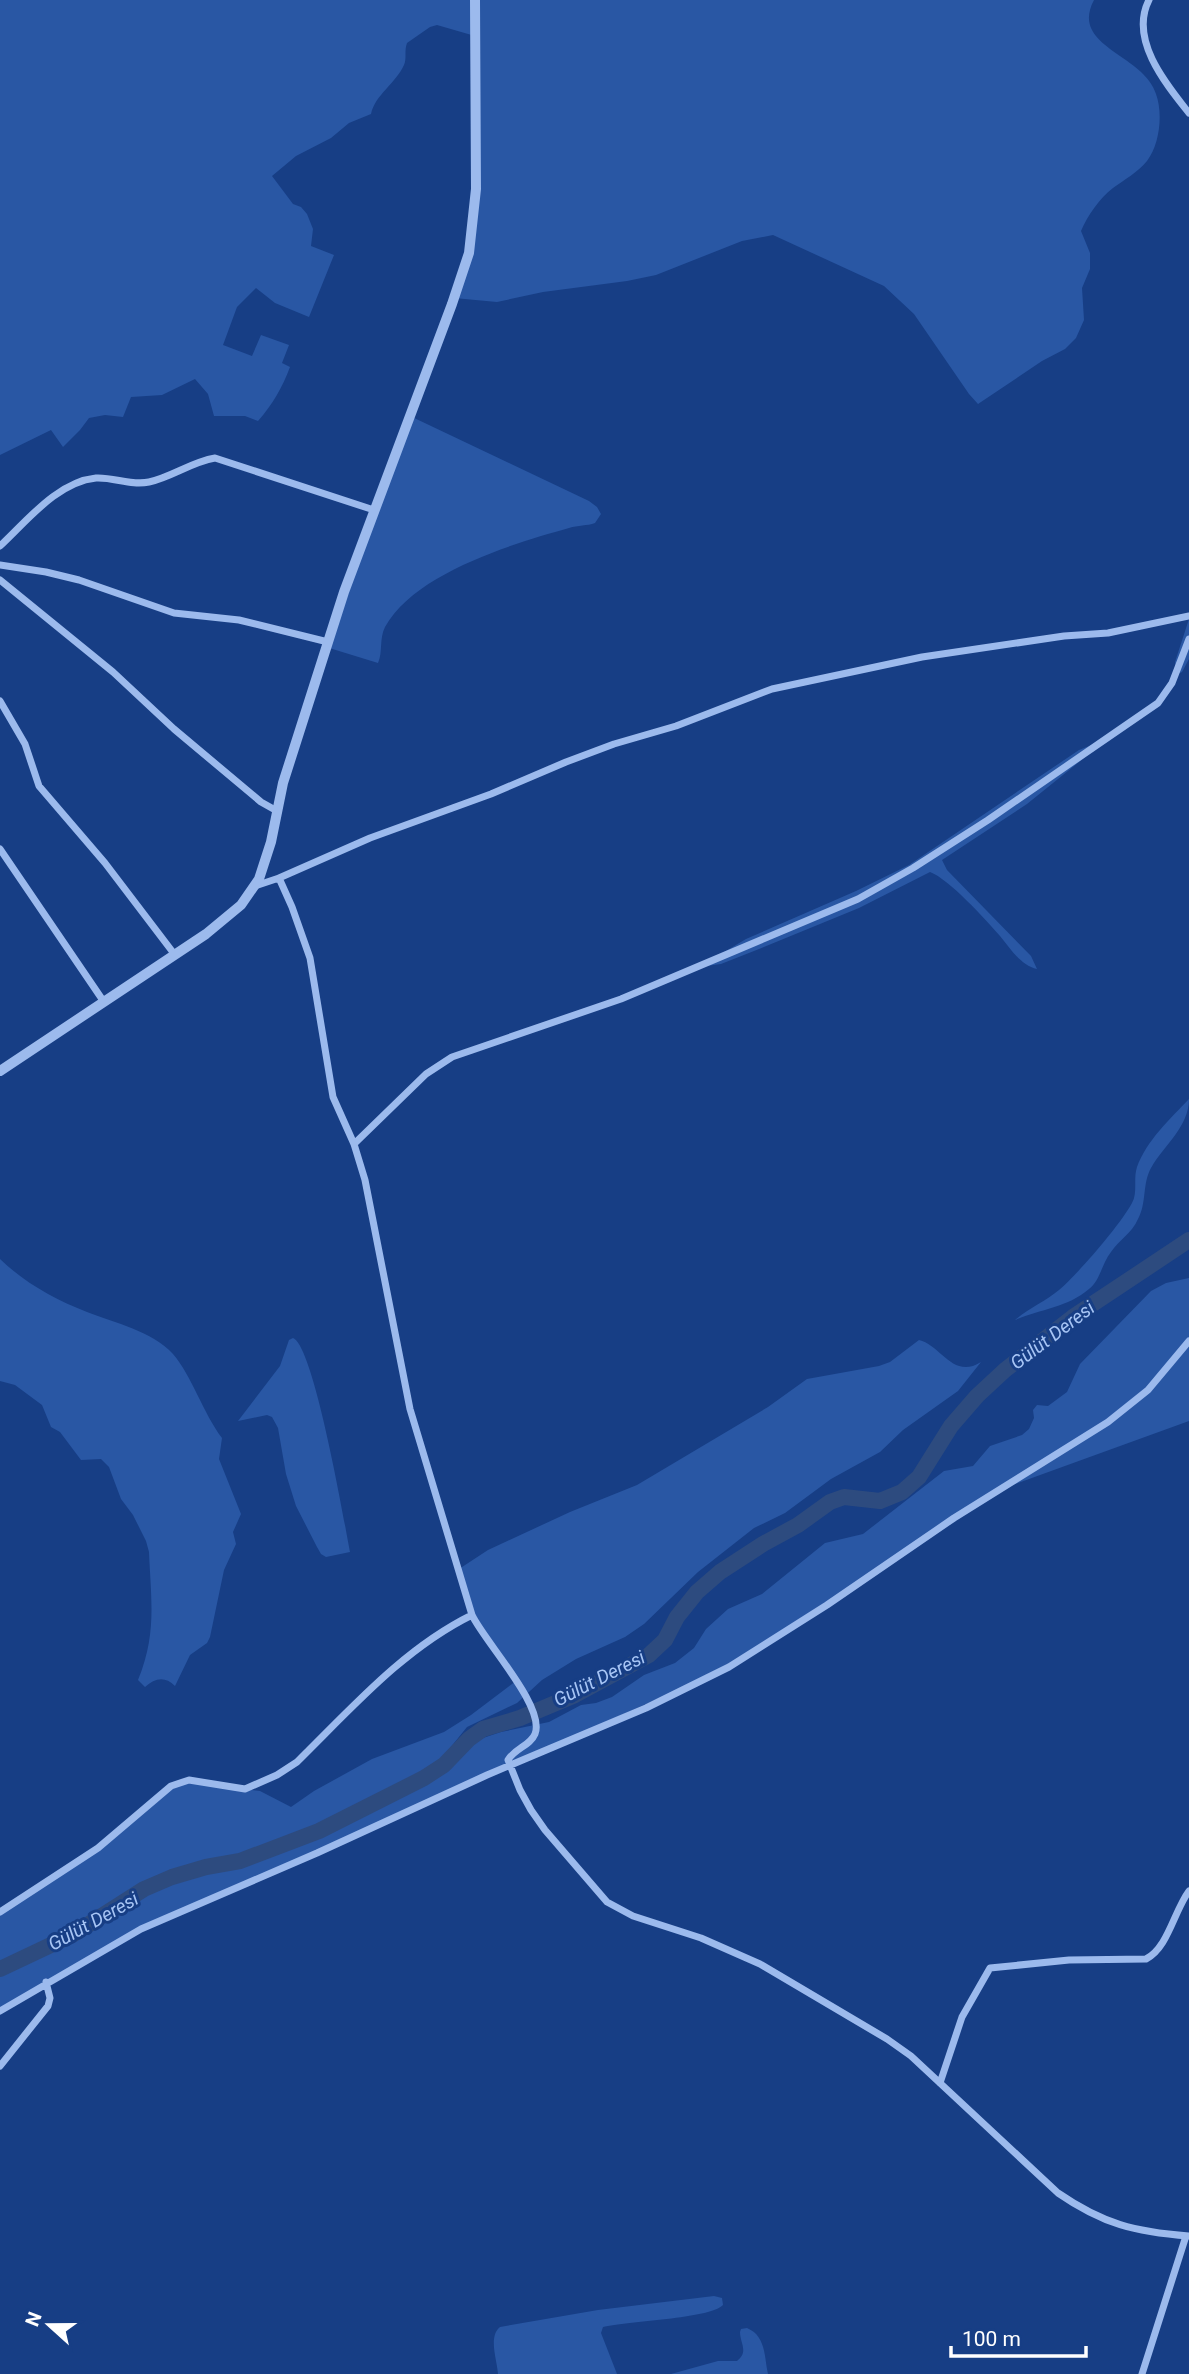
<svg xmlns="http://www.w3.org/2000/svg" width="1189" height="2374" font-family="Roboto,sans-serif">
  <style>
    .green { fill: #2957a4 }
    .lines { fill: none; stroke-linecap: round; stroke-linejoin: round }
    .river { stroke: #2d4b7f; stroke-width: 16 }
    .minor { stroke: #9cbaed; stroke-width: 7 }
    .tertiary { stroke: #9cbaed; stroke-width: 10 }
    .labels { text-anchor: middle; stroke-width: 6; stroke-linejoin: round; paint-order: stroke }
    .water-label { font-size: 19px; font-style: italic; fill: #a7c5f5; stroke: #173e85 }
  </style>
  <rect width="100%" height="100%" fill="#173e85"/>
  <path class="green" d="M0,0h1094c-25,47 50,54 62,94 7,19 4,50 -9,67 -9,11 -23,19 -34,27 -14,11 -25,27 -32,43l9,22v16l-8,19 2,32 -8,18 -11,11 -23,12 -64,43 -9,-10 -55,-80 -30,-28 -111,-51 -31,6 -86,34 -29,6 -84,11 -46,10 -43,-4 17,-62 4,-200 -38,-11 -7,2 -23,16c-3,8 0,15 -3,22 -8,18 -29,30 -33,49l-22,9 -18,15 -35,18 -24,20 21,28 8,3 6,7 6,15 -2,17 23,9 -25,62 -34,-14 -19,-15 -19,19 -14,38 29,11 9,-21 28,10 -7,18 8,4c-8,21 -17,37 -32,54l-13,-5h-31l-6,-22 -13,-15 -33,16 -31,2 -8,20 -18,-2 -16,3 -9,12 -17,17 -12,-17 -51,25z
    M410,416l179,85 8,6 4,7 -6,9c-8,3 -17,2 -26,5 -57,16 -154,45 -184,99 -6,12 -2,25 -7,36l-52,-16z
    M1189,619v40l-7,13 -2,1 -4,-2 -1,-9z
    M1094,744l-10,14 -57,46 -85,56 5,10 84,86 6,13c-16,-3 -27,-21 -37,-33 -14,-16 -51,-57 -70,-64l-71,36 -105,43 -33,13 -22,3 47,-28 110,-48 53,-26 170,-115z
    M1189,1099c0,28 -25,46 -38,69 -9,16 -4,35 -13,51 -6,14 -19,21 -27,33 -9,11 -11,29 -22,37 -22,19 -49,20 -74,31 14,-12 31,-19 44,-30 19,-16 61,-65 73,-87 6,-11 1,-24 5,-36 10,-27 33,-48 52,-68z
    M0,1259c25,24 54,40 87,53 28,11 65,19 86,42 19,22 30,59 49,84l-3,21 22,55 -8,18 3,12 -12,26 -14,67 -3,6 -17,12 -15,31c-10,-10 -20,-8 -30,1l-7,-7c19,-46 13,-80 11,-128l-3,-11 -13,-26 -12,-16 -12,-32 -8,-8 -20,1 -21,-28 -9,-5 -9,-22 -27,-20 -15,-4z
    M1189,1278v143l-190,69 -270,177 -588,262 -141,82v-99l98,-64 82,-66 80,9 31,16 23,-16 58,-32 72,-27 27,-17 45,-34 -39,-56 -18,-56 29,-19 82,-38 67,-27 131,-78 39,-28 72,-13 11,-4 29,-22c22,5 34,40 62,22l-23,29 -55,39 -23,22 -49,27 -46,34 -31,15 -56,44 -54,52 -19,13 -49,22 -34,21 -25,23 -50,24 -25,31 1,6 5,4 29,-28 24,-8 48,-10 32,-17 15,-2 16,-6 32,-22 31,-12 19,-15 12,-19 22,-20 34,-15 63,-51 38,-9 81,-63 29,-5 17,-20 32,-11 7,-6 5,-11 -1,-8 4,-5 11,1 19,-14 13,-28 71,-73 15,-8z
    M293,1338c21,8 51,183 57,214l-24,5 -5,-3 -4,-7 -21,-41 -10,-32 -8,-46 -6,-11 -5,-2 -29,6 42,-55 9,-26z
    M714,2296l8,2 1,7c-14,14 -96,16 -120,22l-2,6 16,41h-119c-1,-15 -10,-37 2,-47l98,-17z
    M747,2328c19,8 17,28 21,46h-97l47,-13h19c12,-9 3,-18 3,-29l1,-3z"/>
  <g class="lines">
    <path class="river" d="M0,1969l72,-34 72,-46 28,-12 34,-10 34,-6 79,-30 105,-53 20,-13 25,-26 14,-10 37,-11 55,-23 74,-40 16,-15 12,-23 20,-25 23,-20 43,-28 35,-19 32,-23 14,-5 36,4 22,-9 17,-15 32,-51 26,-30 28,-26 68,-53 116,-77"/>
    <path class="minor" d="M1149,0c-20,39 16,83 40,113
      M0,546c27,-25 57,-64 96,-68 18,-1 35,8 53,4 23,-5 42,-20 66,-24l159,52
      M0,565l46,7 33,8 95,33 65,7 89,22
      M0,580l113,92 61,57 87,73 16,9
      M0,701l25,43 14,42 66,77 70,92
      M0,849l104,153
      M279,878l13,29 18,51 23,139 21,47 11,36 45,229 62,206c12,26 74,92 63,119 -5,12 -20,14 -27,26l12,30 11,20 14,20 62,72 26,14 68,22 59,26 127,75 24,17 147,137c45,31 77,39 131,43
      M255,886l24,-8 91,-40 121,-44 75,-32 48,-18 62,-18 96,-37 150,-32 142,-21 44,-3 81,-17
      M354,1144l72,-70 26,-17 169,-58 237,-100 55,-31 75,-48 170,-117 14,-20 17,-44
      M0,1912l98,-64 73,-62 18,-6 56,9 32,-14 20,-13c54,-53 106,-113 175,-147
      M0,2011l141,-82 176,-76 170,-78 159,-67 83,-41 98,-62 127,-87 154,-96 40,-32 41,-49
      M0,2066l48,-60 2,-8 -4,-16
      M940,2083l22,-66 28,-49 79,-8 77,-1c22,-11 28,-48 43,-68
      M1142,2374l44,-138"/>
    <path class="tertiary" d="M0,1071l206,-137 35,-29 18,-26 12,-37 12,-59 61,-191 108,-288 17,-51 7,-64 -1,-189"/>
  </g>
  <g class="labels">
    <g class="water-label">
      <text transform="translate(1052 1335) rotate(-37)" y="7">Gülüt Deresi</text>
      <text transform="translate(599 1678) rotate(-27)" y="7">Gülüt Deresi</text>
      <text transform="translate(93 1921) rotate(-29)" y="7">Gülüt Deresi</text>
    </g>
  </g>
  <g transform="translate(49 2325) rotate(291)" stroke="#173e85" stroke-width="5" paint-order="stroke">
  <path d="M0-5L12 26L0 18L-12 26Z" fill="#ffffff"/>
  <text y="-10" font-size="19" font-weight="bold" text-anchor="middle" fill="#ffffff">N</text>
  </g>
  <path d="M951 2346v10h135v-10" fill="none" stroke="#ffffff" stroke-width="3.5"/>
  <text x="962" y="2346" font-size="21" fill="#ffffff" stroke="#173e85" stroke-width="5" paint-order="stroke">100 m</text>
</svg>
